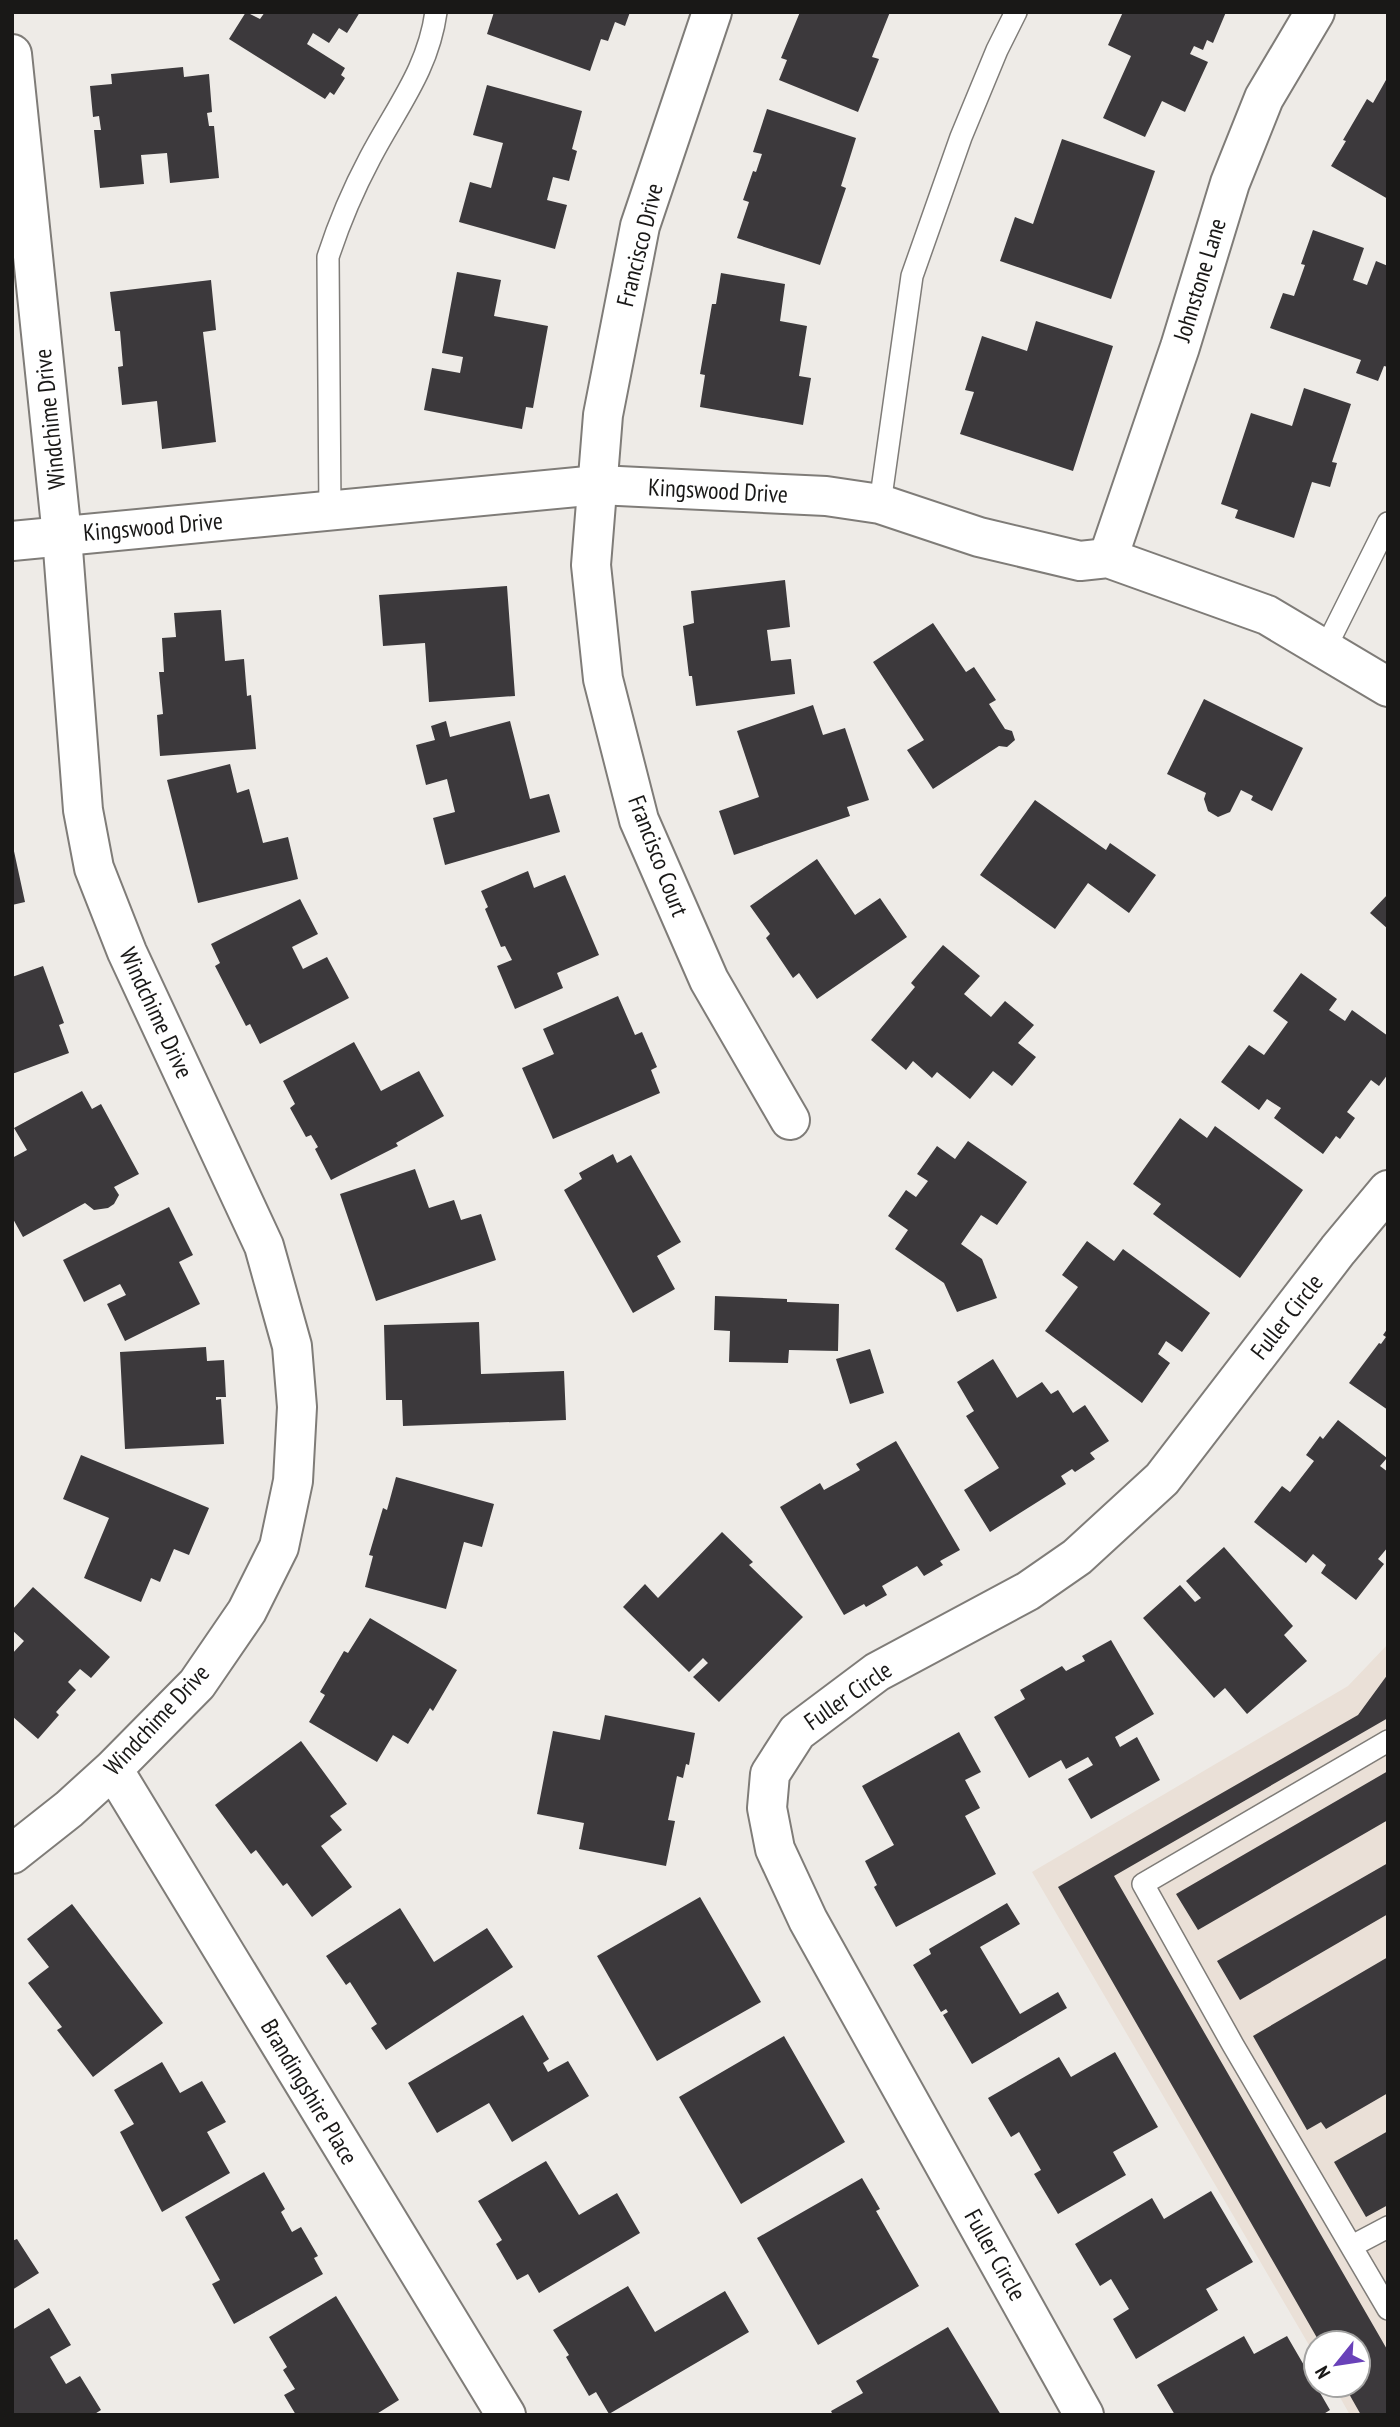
<svg xmlns="http://www.w3.org/2000/svg" width="1400" height="2427" font-family="'PT Sans Narrow',sans-serif">
  <style>
    .built { fill: #eae0d7 }
    .building { fill: #3c393c }
    .lines { fill: none; stroke-linecap: round; stroke-linejoin: round }
    .lane-casing { stroke: #7f7c78; stroke-width: 24 }
    .street-casing { stroke: #7f7c78; stroke-width: 42 }
    .secondary-casing { stroke: #7f7c78; stroke-width: 42 }
    .lane { stroke: #fff; stroke-width: 21 }
    .street { stroke: #fff; stroke-width: 38 }
    .secondary { stroke: #fff; stroke-width: 38 }
    .labels { text-anchor: middle; stroke-width: 7; stroke-linejoin: round; paint-order: stroke }
    .street-label { font-size: 24px; fill: #191817; stroke: #fff }
  </style>
  <rect width="100%" height="100%" fill="#eeebe7"/>
  <path class="built" d="M1388,1644v771h-38l-17,-30h25v-42h-42v14l-284,-485 316,-186z"/>
  <path class="building" d="M246,12l14,7 5,-7h95l-13,21 -8,-5 -10,15 -16,-10 -6,11 38,24 -4,7 4,3 -11,17 -4,-3 -5,7 -96,-60z
    M494,12h136l-5,14 -10,-4 -7,19 -7,-2 -11,32 -103,-37z
    M800,12h90l-18,45 7,2 -21,53 -79,-32 8,-20 -6,-2z
    M1123,12h103l-13,31 -6,-3 -4,10 -9,-4 -4,8 18,8 -23,50 -23,-11 -17,36 -42,-19 28,-62 -23,-11z
    M183,67l1,10 25,-3 3,38 -5,1 2,13h5l5,52 -49,5 -3,-30 -26,2 3,29 -44,4 -6,-58h7l-2,-14 -6,1 -3,-31 22,-2 -1,-10z
    M1386,80l2,1v118l-57,-33 15,-25 -3,-1 24,-41 6,4z
    M487,85l95,26 -10,38 5,2 -8,30 -16,-4 -6,23 20,5 -12,44 -96,-27 11,-40 21,6 12,-45 -30,-8z
    M767,109l89,29 -15,48 5,2 -26,77 -83,-27 12,-36 -6,-2 10,-29 3,1 6,-18 -9,-2z
    M1062,139l93,32 -44,128 -111,-38 15,-44 18,7z
    M1313,230l51,18 -11,32 14,5 9,-24 12,5v101l-4,-1 -6,15 -22,-8 5,-13 -91,-32 13,-35 11,3 11,-31 -4,-1z
    M457,272l44,8 -7,36 54,10 -15,82 -7,-1 -4,22 -98,-19 8,-42 28,5 3,-16 -21,-4z
    M721,273l64,11 -5,37 27,5 -8,50 12,2 -8,47 -103,-18 5,-32 -5,-1 12,-70h4z
    M211,280l5,50 -13,2 13,110 -54,7 -5,-48 -35,4 -4,-38 5,-1 -3,-35h-5l-5,-39z
    M1036,321l77,25 -40,125 -113,-37 14,-42 -9,-2 17,-54 45,15z
    M1304,388l47,16 -19,58 5,1 -7,24 -18,-5 -18,56 -59,-20 3,-8 -17,-6 30,-91 41,13z
    M785,580l5,47 -23,3 4,31 20,-2 4,35 -99,12 -4,-30h-3l-6,-50 11,-3 -3,-32z
    M507,586l8,110 -86,6 -4,-59 -42,3 -4,-51z
    M221,610l4,51 19,-2 3,37 4,-1 5,54 -96,7 -3,-41 6,-1 -4,-42h5l-2,-34 14,-1 -2,-24z
    M933,623l33,49 8,-5 22,33 -7,4 16,25 7,2 3,9 -8,7 -8,-1 -66,43 -26,-39 17,-10 -51,-78z
    M1204,699l99,49 -31,63 -21,-11 2,-4 -12,-6 -11,22 -12,5 -10,-6 -4,-12 2,-6 -39,-19z
    M813,705l10,30 22,-7 24,72 -22,7 3,9 -116,39 -15,-44 40,-14 -22,-66z
    M446,721l4,16 60,-16 20,78 19,-5 11,38 -115,33 -12,-47 22,-6 -8,-33 -21,6 -10,-40 19,-5 -4,-14z
    M230,764l7,29 12,-4 14,54 25,-6 10,42 -100,24 -31,-123z
    M1035,800l71,50 4,-7 46,32 -27,38 -41,-30 -33,46 -75,-54z
    M12,842l13,60 -13,3z
    M817,859l38,56 25,-17 27,39 -90,62 -18,-26 -6,5 -27,-40 4,-4 -20,-28z
    M528,871l6,17 31,-13 34,80 -42,18 6,15 -48,21 -18,-43 15,-6 -7,-14 -4,1 -16,-38 3,-2 -7,-16z
    M1388,894v35l-18,-16z
    M300,899l18,35 -26,13 11,22 24,-12 22,41 -89,46 -10,-20 -4,2 -31,-60 5,-3 -9,-19z
    M943,945l37,31 -16,18 27,23 14,-16 29,24 -16,18 18,14 -24,29 -19,-15 -23,28 -33,-27 -5,6 -19,-17 -7,9 -35,-30 44,-53 -4,-4z
    M43,966l21,57 -5,2 10,28 -57,21v-97z
    M1301,973l36,26 -8,11 16,11 7,-11 36,26v38l-9,12 -8,-6 -24,32 8,6 -15,21 -4,-3 -13,18 -49,-36 7,-10 -14,-9 -8,11 -38,-28 28,-37 15,10 24,-33 -15,-11z
    M618,996l17,39 7,-3 15,35 -6,3 9,23 -107,46 -31,-71 32,-14 -11,-25z
    M354,1042l27,49 38,-20 25,45 -48,27 2,3 -67,34 -16,-31 3,-2 -7,-12 -5,2 -16,-29 5,-4 -12,-23z
    M82,1091l10,18 9,-5 38,70 -25,13 5,8 -5,9 -6,4 -14,2 -9,-7 -62,34 -11,-20v-59l15,-8 -13,-22z
    M1180,1118l27,20 8,-12 88,64 -63,88 -87,-64 8,-10 -28,-20z
    M968,1141l59,41 -30,43 -16,-10 -20,29 21,15 15,39 -40,14 -13,-29 -49,-34 13,-19 -20,-14 18,-26 10,7 12,-16 -11,-7 20,-28 18,13z
    M613,1154l4,9 14,-8 50,87 -24,14 18,33 -42,24 -69,-123 18,-11 -3,-6z
    M415,1169l14,39 25,-8 7,20 20,-6 15,46 -120,41 -36,-107z
    M169,1207l24,48 -14,7 21,42 -75,37 -18,-37 19,-9 -6,-11 -36,18 -21,-42z
    M1087,1241l27,20 9,-12 87,64 -28,39 -16,-11 -8,13 12,9 -28,40 -97,-72 33,-44 -16,-12z
    M715,1296l72,3v3l52,2 -1,47 -49,-1 -1,13 -59,-1 1,-31 -16,-1z
    M479,1322l2,52 83,-3 2,49 -163,6 -1,-26h-16l-2,-75z
    M1388,1328v82l-39,-27 30,-40 2,1 5,-7 -3,-2z
    M206,1347l1,14 17,-1 2,37h-10v3l5,-1 3,45 -99,5 -5,-97z
    M870,1349l14,44 -34,11 -14,-45z
    M993,1359l24,39 25,-16 9,12 7,-4 15,23 12,-8 24,36 -19,12 5,6 -20,13 -3,-3 -11,7 5,8 -76,48 -26,-42 35,-22 -33,-52 8,-5 -17,-29z
    M1338,1420l49,38 -7,8 8,6v75l-10,12 6,5 -28,36 -35,-27 5,-8 -13,-11 -7,9 -52,-41 28,-36 8,6 24,-31 -8,-6 14,-19 3,3z
    M896,1441l64,109 -20,11 3,4 -19,11 -7,-10 -35,20 5,9 -21,12 -2,-3 -20,11 -64,-108 40,-24 4,7 36,-20 -4,-6z
    M81,1455l128,53 -20,47 -15,-6 -14,33 -9,-4 -10,24 -57,-24 25,-60 -46,-19z
    M396,1477l98,27 -12,43 -18,-5 -18,67 -81,-22 8,-31 -4,-1 14,-47 4,2z
    M722,1532l31,30 -4,3 54,52 -84,85 -26,-25 15,-14 -5,-5 -14,14 -66,-65 22,-23 13,14z
    M1224,1547l69,79 -9,9 23,26 -60,53 -22,-26 -11,10 -71,-80 37,-33 15,17 6,-4 -15,-17z
    M33,1587l77,70 -19,21 -11,-9 -12,13 8,8 -20,22 3,3 -21,24 -26,-23v-62l12,-13 -12,-11v-20z
    M370,1618l87,52 -24,41 -3,-3 -22,36 -15,-9 -16,27 -68,-40 16,-27 -5,-3 24,-41 4,2z
    M1111,1640l43,74 -39,23 5,10 17,-10 23,43 -69,39 -23,-40 25,-14 -5,-8 -22,12 -5,-9 -32,18 -35,-61 31,-18 -5,-9 42,-24 4,5 19,-10 -3,-5z
    M1388,1674v44l-274,158 274,475v64h-27l-17,-30h14v-42h-38l-262,-456 300,-172z
    M605,1715l90,18 -6,32 -3,-1 -3,14 -6,-2 -9,44 7,1 -9,45 -87,-17 5,-26 -47,-9 16,-83 47,9z
    M959,1732l22,40 -16,8 15,28 -15,8 31,58 -100,53 -22,-40 3,-2 -12,-24 29,-16 -32,-59z
    M301,1741l46,63 -17,12 12,14 -21,16 31,41 -40,30 -25,-34 -4,3 -27,-36 -5,4 -36,-49z
    M1388,1771v49l-190,110 -22,-36z
    M1388,1863v51l-148,86 -23,-39z
    M700,1897l61,105 -104,59 -60,-105z
    M1007,1903l13,21 -40,23 40,67 38,-22 9,16 -95,56 -29,-49 5,-3 -2,-3 -5,3 -28,-47 18,-11 -2,-5z
    M72,1904l91,119 -70,54 -36,-47 5,-3 -34,-44 21,-16 -22,-28z
    M400,1908l34,54 53,-34 26,39 -127,83 -15,-22 6,-4 -27,-42 -4,3 -20,-29z
    M1388,1957v136l-62,36 -5,-7 -14,8 -54,-94z
    M523,2015l26,44 -6,4 5,9 20,-11 21,35 -77,46 -23,-39 -52,30 -29,-50z
    M784,2036l61,106 -104,62 -62,-107z
    M1115,2052l43,75 -45,25 13,23 -68,39 -24,-40 7,-4 -22,-38 -8,5 -23,-39 71,-41 12,20z
    M162,2062l18,31 22,-12 24,41 -19,10 23,41 -68,39 -42,-80 14,-8 -20,-34z
    M1388,2131v74l-22,12 -32,-55z
    M546,2161l33,54 38,-22 23,40 -101,60 -11,-19 -11,6 -21,-36 6,-4 -24,-39z
    M264,2172l21,37 -4,3 11,20 9,-5 17,29 -4,2 9,16 -89,50 -22,-40 8,-4 -35,-63z
    M862,2178l18,31 -4,2 43,75 -101,59 -61,-107z
    M1211,2191l42,71 -47,27 12,21 -82,49 -23,-40 16,-10 -18,-30 -11,7 -25,-42 77,-46 12,21z
    M17,2239l22,34 -27,17v-49z
    M628,2286l27,46 70,-41 24,41 -140,82 -13,-22 -7,4 -23,-39 3,-2 -16,-25z
    M336,2296l63,104 -24,15h-79l-12,-20 11,-6 -12,-19 4,-3 -18,-30z
    M49,2308l22,37 -21,12 16,27 14,-8 21,34 -8,5h-81v-85z
    M948,2327l53,88h-168l-2,-4 32,-18 -7,-12z
    M1244,2336l10,18 33,-18 43,74 -8,5h-147l-18,-30z"/>
  <g class="lines">
    <g class="lane-casing">
      <path id="lane" d="M880,504l32,-228 49,-139 36,-87 19,-38
        M330,511l-2,-254c11,-34 25,-67 42,-99 26,-50 58,-88 66,-146
        M1325,649l63,-126
        M1388,1741l-245,143 90,161 155,264
        M1352,2246l36,-19"/>
    </g>
    <g class="street-casing">
      <path id="street" d="M712,12l-72,214 -37,189 -12,150 12,114 36,141 70,160 81,140
        M12,54l50,482 21,274 11,58 33,84 137,294 28,100 5,61 -4,74 -14,66 -32,64 -50,73 -84,85 -44,40 -57,45
        M1108,558l72,-211 50,-164 34,-85 51,-86
        M113,1769l393,646
        M1084,2415l-276,-495 -33,-71 -8,-41 3,-34 27,-42 80,-60 151,-81 49,-34 85,-78 176,-229 50,-60"/>
    </g>
    <g class="secondary-casing">
      <path id="secondary" d="M12,541l586,-56 228,11 54,8 99,33 101,24 28,-3 159,57 121,72"/>
    </g>
    <use href="#lane" class="lane"/>
    <use href="#street" class="street"/>
    <use href="#secondary" class="secondary"/>
  </g>
  <g class="labels">
    <g class="street-label">
      <text transform="translate(640 245) rotate(-76)" y="8">Francisco Drive</text>
      <text transform="translate(1200 280) rotate(-73)" y="8">Johnstone Lane</text>
      <text transform="translate(50 419) rotate(-96)" y="8">Windchime Drive</text>
      <text transform="translate(718 491) rotate(3)" y="8">Kingswood Drive</text>
      <text transform="translate(153 527) rotate(-5)" y="8">Kingswood Drive</text>
      <text transform="translate(658 856) rotate(69)" y="8">Francisco Court</text>
      <text transform="translate(156 1013) rotate(65)" y="8">Windchime Drive</text>
      <text transform="translate(1287 1317) rotate(-52)" y="8">Fuller Circle</text>
      <text transform="translate(848 1696) rotate(-35)" y="8">Fuller Circle</text>
      <text transform="translate(157 1720) rotate(-47)" y="8">Windchime Drive</text>
      <text transform="translate(309 2092) rotate(59)" y="8">Brandingshire Place</text>
      <text transform="translate(995 2255) rotate(61)" y="8">Fuller Circle</text>
    </g>
  </g>
  <rect width="1400" height="2427" fill="none" stroke="#191817" stroke-width="28"/>
  <g transform="translate(1337 2364) rotate(240)"><circle r="33" fill="#ffffff" stroke="#a3a3a2" stroke-width="2"/>
  <path d="M0-5L12 26L0 18L-12 26Z" fill="#6941b9"/>
  <text y="-10" font-size="19" font-weight="bold" text-anchor="middle" fill="#191817">N</text>
  </g>
</svg>
